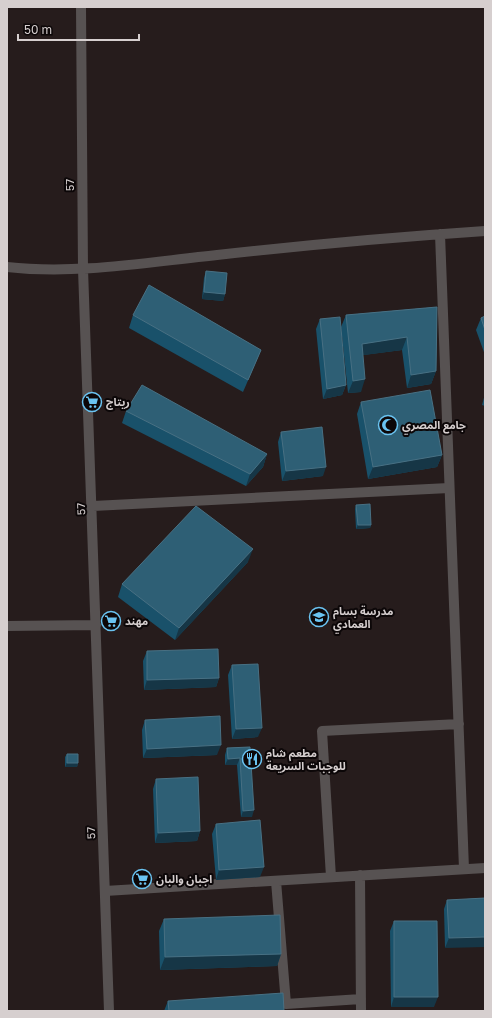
<svg xmlns="http://www.w3.org/2000/svg" width="492" height="1018" font-family="'Golos Text','Noto Sans Arabic',sans-serif">
  <style>
    .lines { fill: none; stroke-linecap: round; stroke-linejoin: round }
    .minor { stroke: #575252; stroke-width: 10 }
    .wall { fill: #19516a }
    .shaded-wall { fill: #163646 }
    .building { fill: #2e5f75; stroke: #487083 }
    .labels { text-anchor: middle; stroke-width: 4; stroke-linejoin: round; paint-order: stroke }
    .street-label { font-size: 11px; fill: #d6cfcf; stroke: #0c0708 }
    .poi-label { font-size: 11px; font-weight: bold; fill: #d6cfcf; stroke: #0c0708; text-anchor: start }
  </style>
  <rect width="100%" height="100%" fill="#261c1c"/>
  <g class="lines">
    <path class="minor" d="M81,7l2,262 26,742
      M440,234l24,635
      M7,267c70,8 141,-5 210,-12 89,-10 179,-18 268,-24
      M93,506l356,-18
      M7,626l89,-1
      M360,875l1,136
      M331,877l-9,-146 137,-7
      M276,881l10,123 75,-5
      M105,891l380,-23"/>
  </g>
  <path class="wall" d="M206,271l19,23 -2,7 -21,-2 2,-21z
    M437,307l-1,64 -5,13 -24,4 -5,-38 -39,5 -2,37 -13,1 -7,-66 5,-12z
    M133,315l128,35 -5,12 -13,30 -114,-64z
    M485,316v39l-9,-25 5,-12z
    M320,319l26,66 -4,10 -19,4 -7,-70z
    M485,394v12l-3,-1z
    M361,402l81,53 -5,12 -69,12 -11,-65z
    M126,411l141,43 -4,13 -17,19 -124,-63z
    M281,432l42,44 -41,5 -4,-39z
    M356,505l15,20 -1,3 -14,1 -1,-20z
    M248,562l-73,78 -57,-43 4,-13z
    M147,651l72,27 -3,9 -72,3 -1,-29z
    M232,665l26,72 -26,2 -4,-64z
    M145,720l72,35 -74,3 -1,-28z
    M250,747l2,70h-11l-4,-52h-12v-10l2,-7z
    M67,754l11,9 -1,4h-12v-10z
    M156,779l44,52 -3,10 -42,2 -2,-54z
    M216,824l44,53 -44,3 -4,-46z
    M485,898l-40,50 -1,-39 3,-9z
    M164,919l117,35 -4,12 -117,4 -1,-39z
    M394,921l40,86h-43l-1,-76z
    M168,1001l116,10h-120z"/>
  <path class="shaded-wall" d="M204,292l21,2 -2,7 -21,-2z
    M407,337l-5,13 -45,6 5,-12z
    M436,371l-5,13 -24,4 4,-13z
    M365,379l-4,13 -13,1 5,-12z
    M346,385l-4,10 -19,4 4,-10z
    M267,454l-4,13 -17,19 4,-12z
    M442,455l-5,12 -69,12 5,-12z
    M326,467l-3,9 -41,5 4,-10z
    M358,525h13l-1,3 -14,1z
    M253,549l-5,13 -73,78 4,-12z
    M219,678l-3,9 -72,3 3,-10z
    M262,728l-4,9 -26,2 4,-10z
    M221,745l-4,10 -74,3 4,-9z
    M240,758l-3,7h-12l3,-6z
    M67,763h11l-1,4h-12z
    M254,810l-2,7h-11l2,-6z
    M200,831l-3,10 -42,2 3,-10z
    M264,867l-4,10 -44,3 3,-10z
    M485,937v10l-40,1 4,-10z
    M281,954l-4,12 -117,4 5,-13z
    M394,997h44l-4,10h-43z"/>
  <path class="building" d="M206,271l21,2 -2,21 -21,-2z
    M149,285l112,65 -13,30 -115,-65z
    M437,307l-1,64 -25,4 -4,-38 -45,7 3,35 -12,2 -7,-66z
    M485,316v14l-4,-12z
    M340,317l6,68 -19,4 -7,-70z
    M142,385l125,69 -17,20 -124,-63z
    M430,390l12,65 -69,12 -12,-65z
    M322,427l4,40 -40,4 -5,-39z
    M370,504l1,21h-13l-2,-20z
    M196,506l57,43 -74,79 -57,-44z
    M218,649l1,29 -72,2v-29z
    M258,664l4,64 -26,1 -4,-64z
    M220,716l1,29 -74,4 -2,-29z
    M250,747l4,63 -11,1 -3,-53 -12,1 -1,-11z
    M67,754h11v9h-11z
    M198,777l2,54 -42,2 -2,-54z
    M260,820l4,47 -45,3 -3,-46z
    M485,898v39l-36,1 -2,-38z
    M280,915l1,39 -116,3 -1,-38z
    M394,921h43l1,76h-44z
    M283,993l1,18h-115l-1,-10z"/>
  <defs>
    <g id="supermarket-ring" transform="scale(1)"><circle r="9.5" fill="#0c0708" stroke="#6ac3f1" stroke-width="1.5"/><path d="M-6-5.5h2.5l.6 2H6L4.5 2H-2.5L-4.4-4H-6ZM-1.5 3.2a1.3 1.3 0 1 0 .1 0ZM3 3.2a1.3 1.3 0 1 0 .1 0Z" fill="#6ac3f1"/></g>
    <g id="mosque-ring" transform="scale(1)"><circle r="9.5" fill="#0c0708" stroke="#6ac3f1" stroke-width="1.5"/><path d="M3.5-4.9A6 6 0 1 0 3.5 4.9A5 5 0 1 1 3.5-4.9Z" fill="#6ac3f1"/></g>
    <g id="school-ring" transform="scale(1)"><circle r="9.5" fill="#0c0708" stroke="#6ac3f1" stroke-width="1.5"/><path d="M0-5L7-2L0 1L-7-2ZM-4 1L0 2.5L4 1V4Q0 6-4 4Z" fill="#6ac3f1"/></g>
    <g id="restaurant-ring" transform="scale(1)"><circle r="9.5" fill="#0c0708" stroke="#6ac3f1" stroke-width="1.5"/><path d="M-5-6h1v4h1v-4h1v4h1v-4h1v5L-1.5 .5V6h-2V.5L-5-1ZM5-6V6H3V1.5H1.5Q1.5-4 5-6Z" fill="#6ac3f1"/></g>
  </defs>
  <g fill-rule="evenodd">
    <use href="#supermarket-ring" x="92" y="402"/>
    <use href="#mosque-ring" x="388" y="425"/>
    <use href="#school-ring" x="319" y="617"/>
    <use href="#supermarket-ring" x="111" y="621"/>
    <use href="#restaurant-ring" x="252" y="759"/>
    <use href="#supermarket-ring" x="142" y="879"/>
  </g>
  <g class="labels">
    <g class="street-label">
      <text transform="translate(70 185) rotate(-90)" y="4">57</text>
      <text transform="translate(81 509) rotate(-92)" y="4">57</text>
      <text transform="translate(91 833) rotate(-92)" y="4">57</text>
    </g>
    <g class="poi-label">
      <text x="106" y="406">ريتاج</text>
      <text x="402" y="429">جامع المصري</text>
      <text x="333" y="615">مدرسة بسام<tspan x="333" dy="13">العمادي</tspan></text>
      <text x="125" y="625">مهند</text>
      <text x="266" y="757">مطعم شام<tspan x="266" dy="13">للوجبات السريعة</tspan></text>
      <text x="156" y="883">اجبان والبان</text>
    </g>
  </g>
  <rect width="492" height="1018" fill="none" stroke="#d6cfcf" stroke-width="16"/>
  <path d="M18 34v6h121v-6" fill="none" stroke="#d6cfcf" stroke-width="2"/>
  <text x="24" y="34" font-size="12" fill="#d6cfcf" stroke="#0c0708" stroke-width="3" paint-order="stroke">50 m</text>
</svg>
